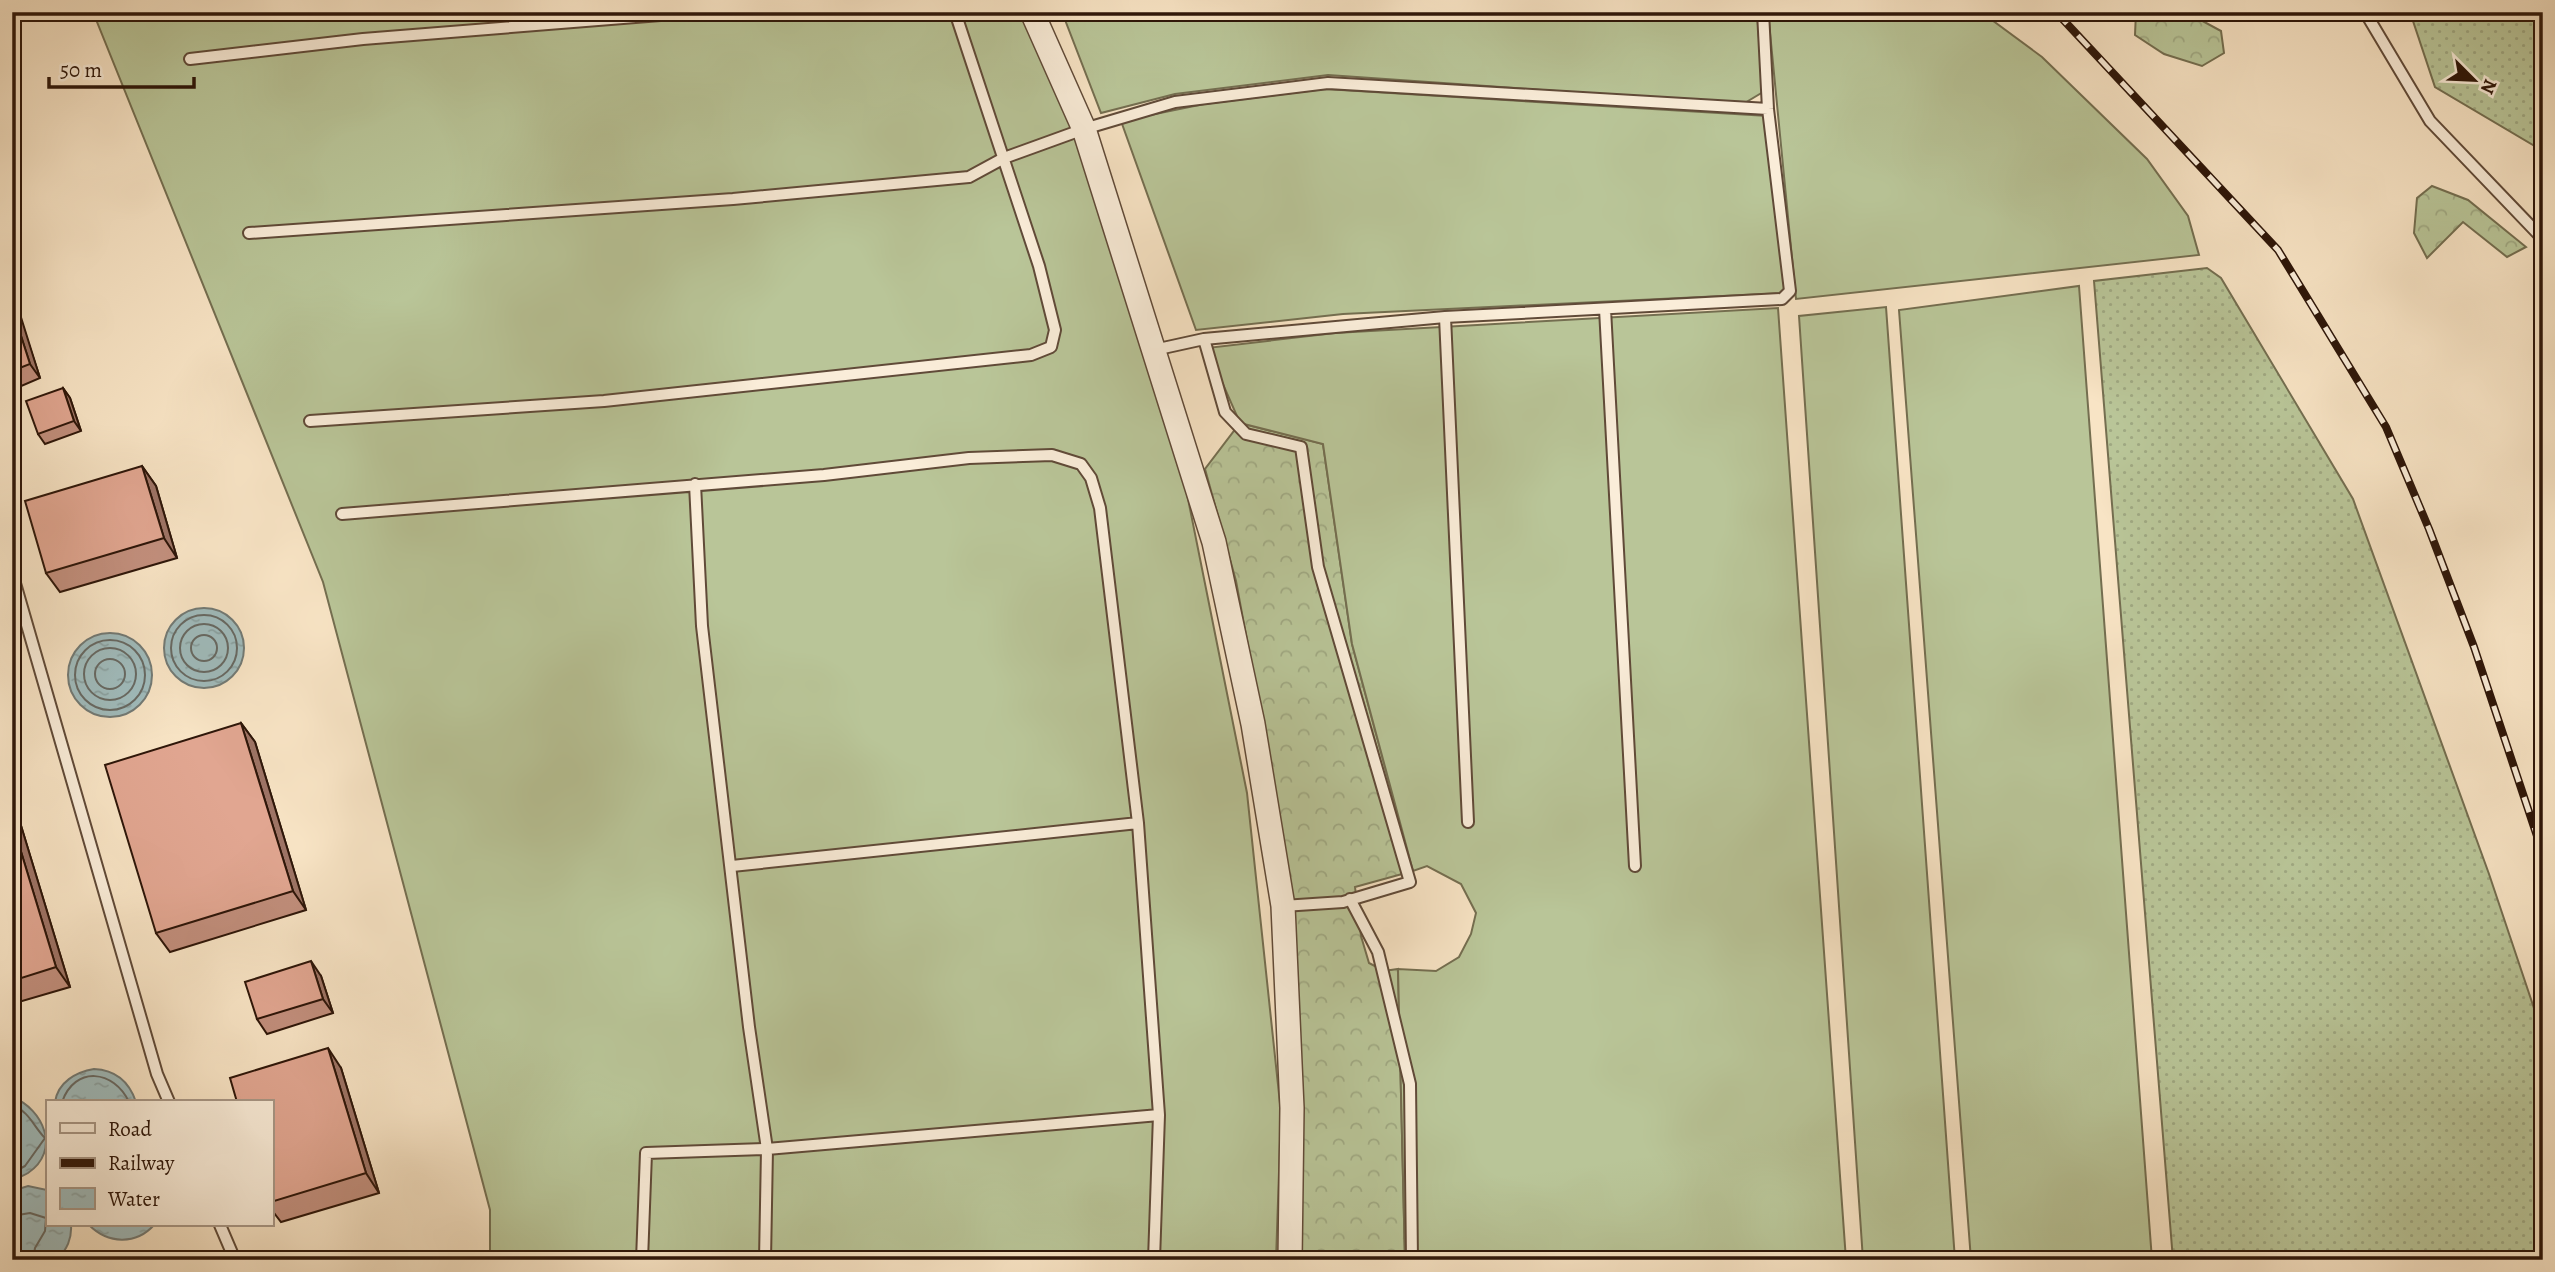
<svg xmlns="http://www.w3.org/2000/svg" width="2555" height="1272" font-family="Alegreya,serif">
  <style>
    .grass { fill: url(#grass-dots); stroke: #746e50; stroke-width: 2 }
    .forest { fill: url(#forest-crowns); stroke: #746e50; stroke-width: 2 }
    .garden { fill: #b9c598; stroke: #746e50; stroke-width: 2 }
    .water { fill: url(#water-ripples); stroke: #727a75; stroke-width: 2 }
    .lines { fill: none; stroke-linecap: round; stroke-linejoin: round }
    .shore { stroke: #676963; stroke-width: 2 }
    .lane-casing { stroke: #604a38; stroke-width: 14 }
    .street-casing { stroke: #604a38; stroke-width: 26 }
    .lane { stroke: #faedd9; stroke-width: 10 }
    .street { stroke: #faedd9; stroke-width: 23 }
    .rail-casing { stroke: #2e1609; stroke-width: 8 }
    .rail { stroke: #faedd9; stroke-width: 5; stroke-dasharray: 16; stroke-linecap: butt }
    .wall { fill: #c28f7d; stroke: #2e1609; stroke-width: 2 }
    .shaded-wall { fill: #9e7466; stroke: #2e1609; stroke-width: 2 }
    .building { fill: #e1a691; stroke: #2e1609; stroke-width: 2 }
  </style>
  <defs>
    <pattern id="grass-dots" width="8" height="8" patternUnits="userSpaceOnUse" patternTransform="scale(1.75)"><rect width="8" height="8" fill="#b9c598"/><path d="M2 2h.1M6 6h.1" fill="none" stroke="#9fa882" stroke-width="1.8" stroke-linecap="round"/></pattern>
    <pattern id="forest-crowns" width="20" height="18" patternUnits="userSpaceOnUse" patternTransform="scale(1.75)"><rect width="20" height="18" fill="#b9c598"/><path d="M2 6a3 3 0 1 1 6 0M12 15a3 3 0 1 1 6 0" fill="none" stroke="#9fa882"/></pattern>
    <pattern id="water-ripples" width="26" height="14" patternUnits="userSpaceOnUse" patternTransform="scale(1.75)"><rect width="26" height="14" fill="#a0bcbd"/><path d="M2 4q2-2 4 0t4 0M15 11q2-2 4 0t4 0" fill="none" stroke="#8aa1a1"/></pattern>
  </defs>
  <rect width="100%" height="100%" fill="#f8e4c5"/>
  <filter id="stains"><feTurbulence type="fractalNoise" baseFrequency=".00286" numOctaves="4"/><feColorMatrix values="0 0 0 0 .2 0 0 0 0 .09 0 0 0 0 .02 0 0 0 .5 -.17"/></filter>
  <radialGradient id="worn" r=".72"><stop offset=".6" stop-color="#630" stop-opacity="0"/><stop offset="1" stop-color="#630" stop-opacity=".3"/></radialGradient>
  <path class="grass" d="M2410,12h133v139l-108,-64z
    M2207,268l14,10 132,221 136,375 54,161v225h-370l-79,-979z"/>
  <path class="forest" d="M2136,12h50l35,19 3,22 -22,13 -38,-12 -29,-19z
    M2432,186l36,14 58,47 -19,10 -44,-35 -36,36 -13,-25 3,-35z
    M1240,423l83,21 29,200 61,227 -58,16 6,49 8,27 15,8 14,-2 7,291h-107l-34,-528 -28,-151 -31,-112z"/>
  <path class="garden" d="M93,12h927l49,104 110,338 68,339 34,320 -5,147h-786v-50l-167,-628z
    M1062,12h695l6,80 -20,12 -415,-29 -153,19 -74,19z
    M1768,12h213l61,45 105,102 41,57 11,39 -403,44z
    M1325,89l443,27 17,177 -442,21 -147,16 -75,-209 83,-17z
    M2079,286l73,974h-181l-72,-950z
    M1886,307l69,953h-92l-64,-944z
    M1778,308l68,952h-441l-7,-291 38,2 23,-14 12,-23 5,-21 -15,-29 -34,-18 -14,5 -61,-227 -29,-200 -83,-21 -33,-75 128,-15z"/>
  <path class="water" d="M164 648a40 40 0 1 1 80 0a40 40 0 1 1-80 0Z
    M68 675a42 42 0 1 1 84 0a42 42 0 1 1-84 0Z
    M94,1069c22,1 35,12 42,33h-81c3,-20 21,-30 39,-33z
    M12,1097c32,12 49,54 16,76 -5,3 -11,5 -16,7z
    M28,1186l19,4v35h24c1,14 -4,24 -14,35h-45v-69z
    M89,1225h65c-18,20 -46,19 -65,0z"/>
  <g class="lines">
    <path class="shore" d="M171 648a33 33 0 1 1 66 0a33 33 0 1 1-66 0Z
      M180 648a24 24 0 1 1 48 0a24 24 0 1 1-48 0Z
      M191 648a13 13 0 1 1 26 0a13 13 0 1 1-26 0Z
      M75 675a35 35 0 1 1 70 0a35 35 0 1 1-70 0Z
      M84 674a26 26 0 1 1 52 0a26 26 0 1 1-52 0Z
      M95 674a15 15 0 1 1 30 0a15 15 0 1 1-30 0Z
      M62,1102c13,-37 52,-32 67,0
      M12,1105c18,7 21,21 33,33l-20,28 -13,7
      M12,1216l18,-3 16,5 -1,13 -10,17 -2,12"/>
    <g class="lane-casing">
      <path id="lane" d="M2365,12l65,109 113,118
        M190,59l173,-20 335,-27
        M249,233l484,-34 236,-22 35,-19 80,-29 91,-27 153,-19 440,26
        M1605,309l30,557
        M1445,317l23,505
        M1204,339l21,73 21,22 55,13 17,120 92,315 -67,20 -60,4
        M1154,350l50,-11 241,-22 337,-18 8,-8 -22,-182 -5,-97
        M310,421l294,-20 427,-46 20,-8 4,-17 -16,-64 -84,-254
        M695,484l7,142 47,401 18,122 -2,111
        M342,514l482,-39 145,-17 83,-3 29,9 10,14 9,30 38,315 21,292 -5,145
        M12,573l145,501 12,28
        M732,866l406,-43
        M1350,899l28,53 32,132 2,176
        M220,1225l15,35
        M642,1260l4,-107 121,-4 392,-34"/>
    </g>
    <g class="street-casing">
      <path id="street" d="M1032,12l52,117 130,413 39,182 30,182 9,202 -2,152"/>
    </g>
    <use href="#lane" class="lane"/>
    <use href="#street" class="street"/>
    <g class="rail-casing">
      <path id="rail" d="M2056,12l222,238 108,177 43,102 45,118 69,207"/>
    </g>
    <use href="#rail" class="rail"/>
  </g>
  <path class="wall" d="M12,293l28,85 -28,12z
    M63,388l7,10 11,33 -36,13 -7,-10z
    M142,466l14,20 21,72 -117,34 -14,-19z
    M241,723l14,19 51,168 -136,42 -14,-19z
    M12,796l58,191 -58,17z
    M321,976l12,37 -66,21 -10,-15z
    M341,1068l38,125 -98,29 -10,-13v-107z"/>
  <path class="shaded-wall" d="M12,293l2,2 26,83 -10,-14 -18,-56z
    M63,388l7,10 11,33 -7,-10z
    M142,466l14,20 21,72 -13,-20z
    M241,723l14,19 51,168 -13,-19z
    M12,796l58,191 -14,-20 -44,-145z
    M311,961l10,15 12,37 -10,-14z
    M328,1048l13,20 38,125 -13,-20z"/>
  <path class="building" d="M12,308l18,56 -18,7z
    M63,388l11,33 -36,13 -12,-33z
    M142,466l22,72 -118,35 -21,-72z
    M241,723l52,168 -137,42 -51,-168z
    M12,822l44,145 -44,14z
    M311,961l12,38 -66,20 -12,-37z
    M328,1048l38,125 -95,29v-100h-34l-7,-24z
    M414,1255l1,5h-17z"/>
  <rect width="2555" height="1272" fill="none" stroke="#f8e4c5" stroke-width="42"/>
  <rect x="14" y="14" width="2527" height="1244" fill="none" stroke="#2e1609" stroke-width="3.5"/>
  <rect x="21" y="21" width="2513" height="1230" fill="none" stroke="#2e1609" stroke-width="2"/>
  <rect x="46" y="1100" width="228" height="126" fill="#faedd9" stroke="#a89786" stroke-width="2"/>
  <rect x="60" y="1123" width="35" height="10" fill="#faedd9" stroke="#a89786" stroke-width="2"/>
  <text x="108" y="1136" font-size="21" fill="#2e1609">Road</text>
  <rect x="60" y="1158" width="35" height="10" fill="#2e1609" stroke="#a89786" stroke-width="2"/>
  <text x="108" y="1170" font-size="21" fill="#2e1609">Railway</text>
  <rect x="60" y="1188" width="35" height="21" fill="url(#water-ripples)" stroke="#a89786" stroke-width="2"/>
  <text x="108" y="1206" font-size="21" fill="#2e1609">Water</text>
  <g transform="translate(2474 80) rotate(114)" stroke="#faedd9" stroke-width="5" paint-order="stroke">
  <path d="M0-5L12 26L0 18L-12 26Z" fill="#2e1609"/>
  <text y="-10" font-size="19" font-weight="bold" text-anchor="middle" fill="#2e1609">N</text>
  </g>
  <path d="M49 77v10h145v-10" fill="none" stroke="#2e1609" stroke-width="3.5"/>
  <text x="60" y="77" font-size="21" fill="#2e1609" stroke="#faedd9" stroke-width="5" paint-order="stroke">50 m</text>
  <rect width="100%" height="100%" filter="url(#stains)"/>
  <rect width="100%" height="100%" fill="url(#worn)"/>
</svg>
